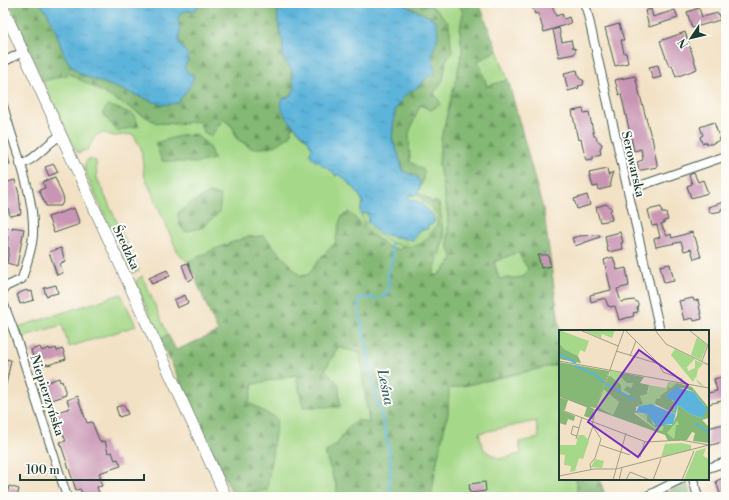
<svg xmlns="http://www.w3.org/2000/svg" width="729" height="500" font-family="'Libre Bodoni',serif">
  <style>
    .grass { fill: #a5d888; stroke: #628a5e; fill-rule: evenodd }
    .forest { fill: url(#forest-firs); stroke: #527a54; fill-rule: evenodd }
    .wetland { fill: url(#wetland-marsh); stroke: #628a5e }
    .water { fill: url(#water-ripples); stroke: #3e7887 }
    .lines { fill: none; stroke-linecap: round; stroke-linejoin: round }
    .stream { stroke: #5db4da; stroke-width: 2.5 }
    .building { fill: #c995b4 }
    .minor-casing { stroke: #3f564a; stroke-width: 10 }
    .major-casing { stroke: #3f564a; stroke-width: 12 }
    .minor { stroke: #fff; stroke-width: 8 }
    .major { stroke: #fff; stroke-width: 11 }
    .labels { text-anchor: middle; stroke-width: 4; stroke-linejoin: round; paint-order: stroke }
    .street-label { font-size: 13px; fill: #1f3d34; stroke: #fdfcf7 }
    .water-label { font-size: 14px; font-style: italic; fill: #326166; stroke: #fdfcf7 }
    .inset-river { fill: none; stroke: #5db4da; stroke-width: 2 }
    .inset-road { fill: none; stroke: #9e9f8a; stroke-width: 1 }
    .view { fill: #7b2cbf; fill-opacity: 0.15; stroke: #7b2cbf; stroke-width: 2 }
    .inset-edge { fill: none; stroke: #1f3d34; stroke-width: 2 }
  </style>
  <defs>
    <pattern id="forest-firs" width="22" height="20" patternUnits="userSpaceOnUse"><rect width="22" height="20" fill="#84b874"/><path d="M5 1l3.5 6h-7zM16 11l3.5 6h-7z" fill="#6b9760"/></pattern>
    <pattern id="wetland-marsh" width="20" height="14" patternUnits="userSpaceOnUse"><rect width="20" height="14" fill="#a5d888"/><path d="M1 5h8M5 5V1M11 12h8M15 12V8" fill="none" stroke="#8eba76"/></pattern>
    <pattern id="water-ripples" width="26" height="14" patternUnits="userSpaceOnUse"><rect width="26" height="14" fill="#5db4da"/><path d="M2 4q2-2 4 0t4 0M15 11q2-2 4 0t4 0" fill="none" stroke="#4c94b2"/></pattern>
  </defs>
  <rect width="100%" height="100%" fill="#fdfcf7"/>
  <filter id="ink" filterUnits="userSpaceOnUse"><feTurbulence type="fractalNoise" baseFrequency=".025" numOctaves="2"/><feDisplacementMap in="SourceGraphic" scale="8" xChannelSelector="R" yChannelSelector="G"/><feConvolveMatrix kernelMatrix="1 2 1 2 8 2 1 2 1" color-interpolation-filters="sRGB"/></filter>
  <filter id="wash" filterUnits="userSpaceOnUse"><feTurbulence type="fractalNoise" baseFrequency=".012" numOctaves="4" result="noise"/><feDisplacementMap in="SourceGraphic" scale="16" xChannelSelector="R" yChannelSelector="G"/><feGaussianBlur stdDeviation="0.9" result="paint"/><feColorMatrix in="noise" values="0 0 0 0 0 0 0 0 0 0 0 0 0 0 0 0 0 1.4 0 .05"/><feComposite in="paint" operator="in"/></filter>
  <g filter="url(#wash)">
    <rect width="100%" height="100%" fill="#f2e1c4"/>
    <path class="grass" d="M421,3h38l4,10 -3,17 2,21 -5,24 -16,64 -2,26 9,50v31l5,13 -14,16h-7l12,-37 -5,-34c-10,-2 -12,-8 -21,-10l5,-14 -13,-18 -2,-29 12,-28 14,-12 9,-13 3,-20 6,-9 -3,-12v-14l-9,-12 -8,-7z
      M497,50l11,30 -21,6 -9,-25z
      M70,74l87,49 22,1 19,-3 6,11 7,4 12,-17 10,8 3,11 15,10 39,-12 3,-10 15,15 11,20 15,12 1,3 4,-2 17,16 7,12 -3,8 4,14 27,19 11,2v6l-13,-4 -17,-12 -23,-23 -8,5 -5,26 -14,13 -14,19 -8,1 -37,-40 -48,13 -27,13 -9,-7 -35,-80 -3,-27 -8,-14 -19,2 -10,-3 -8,2 -8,14 -10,4 -6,-10 -29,-62z
      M89,159l7,2 1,17 42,93 -7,2 -44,-94c-2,-8 -7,-15 1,-20z
      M518,252l10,17 -4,8 -25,2 -5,-17z
      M142,276l26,59 -8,4 -22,-52 -2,-6z
      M121,294l15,32 -67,21 -7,-22 -41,12 -3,-10z
      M338,347l22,6 9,71 -22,5 -10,15 -12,9 12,35 -1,9h-102l-1,-2 34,-5 -18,-87 4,-19 43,-9 43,9 -14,-14z
      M560,364v115h16l2,18h-147l7,-41 10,-43 1,-24zM536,421l3,17 -20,4 2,12 -22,5 -15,-9 -5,-17z"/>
    <path class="forest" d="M10,3h30c3,4 6,8 9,13 13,21 9,43 33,59l81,30 25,-44 -9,-17 1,-14 -2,-12 3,-6 14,-2 6,-7h76l1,19 5,22v14l8,10 4,21 -5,7 -6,2 -1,12 10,16 -3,10 -13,9 -14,3h-12l-15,-10 -3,-11 -10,-8 -12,17 -7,-4 -6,-11 -19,3 -22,-1 -87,-49 -27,7 -18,-41z
      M400,3c17,0 31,-1 42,13 3,3 7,6 7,10 2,8 1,17 3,25l-6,9 -3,20 -9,13 7,11 -10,6 -11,-5 -11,28 1,29 14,8 -1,10 -2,4 -4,-7 -14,-6 -5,-18 -6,-14 3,-28 9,-15 15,-10 10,-11 4,1 2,-4 -3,-18 6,-17 -8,-20z
      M459,3h20l18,47 -19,11 9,25 21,-6 36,133 16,118v33l-111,25 -1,24 -10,43 -7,41h-95l1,-9 -12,-35 12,-9 10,-15 10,-9 12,3 -9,-70 -22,-6 -13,23 14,14 1,23h-37l-7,-32 -43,9 -4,19 28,16 -10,71 -34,5 -73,-156 8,-4 8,15 42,-18 -22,-52 1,-3 -2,-3 -2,-1 -5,-11 27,-13 31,-12 18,-1 36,40 8,-1 14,-19 13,-13 6,-26 8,-5 23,23 17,12 12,3 1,-5 10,1 18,-39 -8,-6 -4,-7 4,1 10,8 3,-2 4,3 5,34 -11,37h6l14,-16 -5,-13v-31l-9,-50 2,-26 16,-64 5,-23 -2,-22 3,-17zM518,252l10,17 -4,8 -25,2 -5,-17z
      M108,105l25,9 6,12 -22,5 -15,-18z
      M195,134l14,12 5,13 -18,4 -34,-2 -7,-18 28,-8z
      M210,193l11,3 -2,17 -16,14 -18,5 -6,-8 -1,-11 13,-10z
      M576,479h24l5,18h-27z
      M687,483l4,14h-34z"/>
    <path class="wetland" d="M418,194c5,9 17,14 19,24 1,6 -2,10 -6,14 -1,2 -3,6 -5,8 -16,15 -49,-1 -60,-15 -3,-3 -3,-8 -5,-11l4,-1 3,1c6,25 23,21 45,26l3,-3 2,-6 9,-2 6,-14c-9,-6 -12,-16 -24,-14l-2,-5z"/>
    <path class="water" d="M40,3h161l-6,7 -14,2 -3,6 2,12 -1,14 9,10v7l-4,7 10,9 -5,11 -12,15 -14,2 -81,-30c-24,-16 -20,-38 -33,-59 -3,-5 -6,-9 -9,-13z
      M277,3h123l30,14 7,6 1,14 -6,17 3,18 -2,4 -4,-1 -10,11 -15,10 -9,15 -3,28 6,14 5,18 14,6 4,7 -3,10 -10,2 1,4c9,-1 13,4 19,11 5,6 9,5 4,14h-4l-1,4 -9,2 -2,6 -3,3 -32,-6 -9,-6v-3l-6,-3 3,-3 -1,-5 -3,-1 -4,1 -1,-4 3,-8 -7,-12 -17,-16 -3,2c-4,-7 -14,-8 -17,-15h-4l-5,-6v-4l3,-2c-3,-4 -4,-7 -7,-11 -9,-10 -27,-23 -25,-38l9,-4 5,-7 -4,-21 -8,-10v-14l-5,-22z"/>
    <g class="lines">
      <path class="stream" d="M382,297l5,-4 2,-5 -1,-14 5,-17 -2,-14
        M377,299l-6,-2 -11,1 -1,2 -1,7 10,43 3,24 15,60 5,29 -2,34"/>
    </g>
    <g id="blocks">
      <path class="building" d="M531,3h20l5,13 6,-2 2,5 5,-2 2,6 -27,9 -6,-19 -3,1z
        M699,8l3,9 16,-4 2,7 -28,8 -5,-16z
        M651,9l2,8 22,-7 3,8 -29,9 -4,-16z
        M619,24l5,16h-3l3,13h2l2,10 -13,3 -10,-38z
        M559,28l3,14 9,-2 2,8 3,1 -2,5 -15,3 -6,-27z
        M685,32l12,37 -21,8 -4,-12 -3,1 -9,-25z
        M658,65l3,12 -8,2 -4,-12z
        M577,70l2,8 5,3 -1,4 -5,1 1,2 -11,3 -4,-18z
        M635,76l16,61h1l5,27v3l-15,3h-3l-2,-8 6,-2 -2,-11 -7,2 -13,-57 -2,1 -4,-15z
        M583,109l1,4 5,-1 5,24h2l1,4 5,4 -2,6 1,4 -8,2v3l-7,1 -5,-21 -3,1 -6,-29z
        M714,122l6,18 -9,4h-4l-1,-2 -4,1 -2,-6 3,-2 -3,-8z
        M3,145h2l5,19 -7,2z
        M54,164l4,8 -9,4 -4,-9z
        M607,169l1,6 5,-3 -3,9 1,6 -12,3 -1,-4 -5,1 -4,-14z
        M694,173l4,9 5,-2 5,13 -17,5 -4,-12 5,-2 -3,-9z
        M55,177l9,22 -3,7h-15l-7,-16 6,-2 -2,-6z
        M15,180l4,14 2,20 -11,2 -6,-25h2l-2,-8z
        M587,195l3,10 -13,4 -3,-10z
        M724,202l1,6 -4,1v2l-9,2v-1l-2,1 -2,-6z
        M606,204l6,5 -2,2 2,9 -12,2 -4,-15z
        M661,207l1,6h4l2,7 -4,1v2l-3,1 6,12 4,-2 1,4 20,-6 1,5h2l6,20 -7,2 -3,-10 -7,2 -3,-9 -25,5 -2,-8 6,-2 -3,-12 -5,1 -4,-16z
        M74,208l6,16 -26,9 -6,-16z
        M12,227l12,2 -7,37 -10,-3 2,-15 -2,-1 1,-10 -2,-1 1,-8 6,1z
        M620,232l3,10 -2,1 2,6 -15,3 -3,-16z
        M600,235v2l-25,9 -3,-8 7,-2z
        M61,248l4,13 -5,3 3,9 -6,2 -8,-23z
        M538,255h10l3,11 -10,2z
        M613,257l4,13 9,-2 3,18 -12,3 4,13 13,-2 4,3v2l-1,3 1,4 -5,1 1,3 -15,4 -4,-14 -5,1v-1h-2l-3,-8 -14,4 -1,-7 21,-5 -7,-30z
        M188,263l6,15 -6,3 -6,-16z
        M670,264l4,17 -10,2 -4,-17z
        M167,270l3,6 -18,8 -3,-6z
        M56,285l2,8 -12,3 -2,-8z
        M27,290l1,2 4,-1 2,9 -14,4 -3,-10z
        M185,295l3,8 -11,5 -3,-8z
        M693,298l1,3 4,-1 4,19 -8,2 -1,-3 -9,2 -5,-19z
        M40,347l2,4 7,-3 1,2 6,-2 1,3 6,-2 3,10 -18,6 -1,-1 -11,3 -5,-17z
        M3,359l8,1 -5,25h-3z
        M723,377l3,10v13l-18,4v-11l9,-2 -3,-12z
        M59,378l1,4 2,-1 4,14 -15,5 -1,-3 -4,1 -4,-14z
        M77,396l10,27 5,-1 8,20 5,-1 3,12 4,-1 3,8 3,-1 3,7 -22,7 2,4h-2l3,9 -5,1 3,10h-16l-4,-8 -4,1 -16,-48 6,-1 -5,-12 -5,1 -5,-16 19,-6 -3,-8z
        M124,405l4,9 -9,3 -3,-10z
        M724,424l2,17 -18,5v-18z
        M726,477v20h-5l-5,-16z
        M485,482l1,9 -16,2 -1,-9z
        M9,486l10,3 -2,8 -10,-2z"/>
    </g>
  </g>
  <g filter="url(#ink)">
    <use href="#blocks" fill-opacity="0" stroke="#3f564a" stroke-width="1"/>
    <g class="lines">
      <g class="minor-casing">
        <path id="minor" d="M584,3l3,8 73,320
          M3,62l20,-10
          M3,105c10,40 32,88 30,129 0,13 -7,31 -11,45l-17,8 -2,4
          M20,164c15,-3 27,-21 41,-29
          M628,190l98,-34
          M3,302l12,32 52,163
          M708,468l18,-6
          M693,479l5,18
          M645,497l36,-18"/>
      </g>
      <g class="major-casing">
        <path id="major" d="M3,8l223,489"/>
      </g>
      <use href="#minor" class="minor"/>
      <use href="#major" class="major"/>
    </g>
  </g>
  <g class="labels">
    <g class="street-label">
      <text transform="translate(634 164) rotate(77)" y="5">Serowarska</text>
      <text transform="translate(127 247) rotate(65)" y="5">Średzka</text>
      <text transform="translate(48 395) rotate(72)" y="5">Niepierzyńska</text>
    </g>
    <g class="water-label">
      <text transform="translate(386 387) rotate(78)" y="5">Leśna</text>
    </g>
  </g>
  <g transform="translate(559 330)">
    <rect width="150" height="150" fill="#f2e1c4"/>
    <path d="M0,0l30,11 -4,11 -5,-2 -2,6 -14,-7 -5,-6zM138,7l10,8 -6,15 -10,-5zM116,19l20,10 -8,8 1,4 7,-3v-8l14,6 -6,-2 -5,5 -2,10 8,7 -5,-2 -2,-3 -2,-4 -2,5 -22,-27zM51,41l13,2 10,10 -5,13 -7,-4v-5l-11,-8zM109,52l9,1 -12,9 -10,13 -19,2 7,-3 -3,-8 8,-4 1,-7 17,3zM44,59l16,13 -6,13 -15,-8zM72,79l16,7 8,11 5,-2 7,2 -5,4 -7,-2zM116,91l5,4h-4l-2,14 -8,-6zM19,105h6l5,6 -6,18 -4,-1 -4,13 -5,1 1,-6 -7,-1 1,-10 -6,-1v-9h17zM147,118l-3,8 6,3v21h-25l12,-29z" fill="#a5d888"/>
    <path d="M0,13l5,6 14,7 3,7 -22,-4zM0,32l50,9 -13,37 -7,-1 5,2 -1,10 -9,-3 3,-9 -28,-11zM64,43l21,4 -4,6 9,2 -2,9 -7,2 3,8 -7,3v5h4l-6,1 21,16 7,2 2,-5 -9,1 -8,-6v-5l-6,-3 8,2 5,10h18l5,-10 1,-10 12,9 12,4 3,-12 -11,-14 -9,-4h-10l-9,7 8,7 1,12 -20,-10 1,-5 5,-1 -1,-2 8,-6 -1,-3 3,1 -2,2 9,-7 15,4 17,21v10l-7,2 7,7v16l-16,-2 2,-8 -3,-1 -5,8 -19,1 -3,-6 -69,-25 2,-3 15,8 6,-13 -16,-13 6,-14 12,10v7l7,4 2,-2 -6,-4 3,-4 4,2 2,-5h-6l-6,-6zM118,91l2,4h-3l-2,14 -7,-6zM0,67l9,3 -3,10h-4l14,6 -1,5 -6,-2 -2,6 -7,-2z" fill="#84b874" fill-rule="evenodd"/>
    <path d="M122,113l10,2v5l-30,7 4,-13z" fill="#a5d888"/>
    <path d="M36,129l9,2 -2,7 -11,-1z" fill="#a5d888"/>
    <path d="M23,0h33l-3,8 -10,-4 -1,4z" fill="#a5d888"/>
    <path d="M117,57l18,5 13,17 -5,9 -12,-4 -12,-9 -5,19 -17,2 -9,-12 -11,-2 3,-6 12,-2 24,10 -1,-13 -7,-3 -1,-3z" fill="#5db4da"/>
    <path class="inset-river" d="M0,24l17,9M16,36l21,9 8,8M47,54l27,15 -1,2M136,93l14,10M0,125v15"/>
    <path class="inset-road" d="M21,0l38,16M66,0l33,33 5,9 19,7 -1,4M96,0l11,14 43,21M130,0l20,16M57,21l43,13M71,26l6,-15M0,31l150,27M143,31l6,-16M0,66l36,14M0,79l87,33 35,-2 28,5M18,106l-6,-2 2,-8 6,2M17,109l6,-22M29,110l5,-14M41,115l30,10M81,127l5,-16M32,139l-1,-5 5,-6 6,-19 -9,-14 3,-13 29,-82M0,146l35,-7h22l93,-24M54,150l13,-47M60,150l3,-12M67,150l4,-8 20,8M94,150l8,-21M123,150l12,-29"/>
    <path class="view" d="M80,20l49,35 -50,72 -50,-35z"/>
    <rect width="150" height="150" class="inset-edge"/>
  </g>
  <rect width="729" height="500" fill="none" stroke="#fdfcf7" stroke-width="16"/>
  <g transform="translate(691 38) rotate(235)" stroke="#fdfcf7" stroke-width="3" paint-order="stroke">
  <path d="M0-3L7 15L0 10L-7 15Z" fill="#1f3d34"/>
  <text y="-6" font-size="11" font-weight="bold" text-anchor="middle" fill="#1f3d34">N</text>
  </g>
  <path d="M20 474v6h124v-6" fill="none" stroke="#1f3d34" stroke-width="2"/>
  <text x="26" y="474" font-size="12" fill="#1f3d34" stroke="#fdfcf7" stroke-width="3" paint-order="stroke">100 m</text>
</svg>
